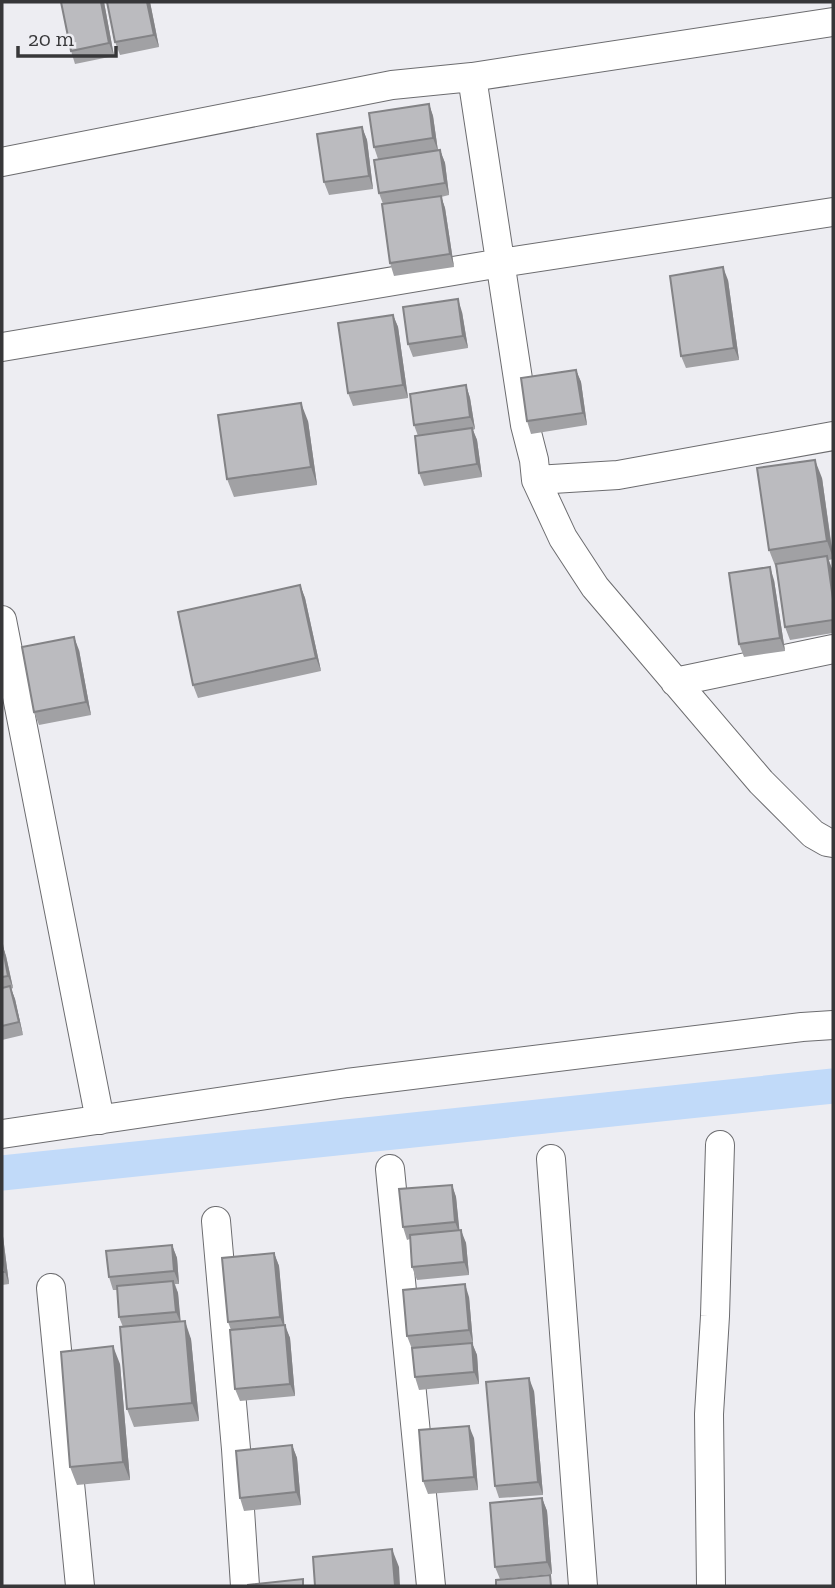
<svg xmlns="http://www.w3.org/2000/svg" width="835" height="1588" font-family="'Zilla Slab',serif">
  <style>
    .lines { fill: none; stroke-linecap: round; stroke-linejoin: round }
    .canal { stroke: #c1daf9; stroke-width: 35 }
    .street-casing { stroke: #6c6c6f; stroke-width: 30 }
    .street { stroke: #fff; stroke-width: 28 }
    .wall { fill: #a1a1a4 }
    .shaded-wall { fill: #838386 }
    .building { fill: #bbbbbf; stroke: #838386; stroke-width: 2 }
  </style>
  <rect width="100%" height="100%" fill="#ededf2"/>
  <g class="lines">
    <path class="canal" d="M2,1173l831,-87"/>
    <g class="street-casing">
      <path id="street" d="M472,77l53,348 9,35 2,20 27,58 32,49 166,195 52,52 14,8 6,1
        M2,162l390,-77 80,-8 361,-55
        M2,347l499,-84 332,-51
        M536,480l82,-5 215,-39
        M2,620l98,500
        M675,682l158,-33
        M2,1134l345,-51 455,-56 31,-2
        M551,1159l32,427
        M390,1169l41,417
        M216,1221l20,228 9,137
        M51,1288l29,298
        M711,1586l-2,-172 6,-98 5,-171"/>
    </g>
    <use href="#street" class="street"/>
  </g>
  <path class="wall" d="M61,2h43l10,54 -39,8 -4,-13z
    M150,2l9,45 -39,8 -5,-13z
    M429,104l4,12 5,35 2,-1 5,13 4,32 -8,2 4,11 9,59 -60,9 -4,-13 -7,-59 -4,-11 -1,-34 -4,-12z
    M362,127l5,13 6,49 -44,6 -5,-13z
    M728,280l11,80 -53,8 -5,-12z
    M462,312l6,36 -55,9 -5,-13z
    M393,315l5,12 10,71 -55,8 -5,-13z
    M576,370l5,12 6,43 -56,9 -4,-13z
    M466,385l4,13 5,31 -2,1 4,10 5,37 -58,9 -5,-13 -1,-37 -4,-11z
    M308,421l9,64 -83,12 -7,-18z
    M822,478l11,77v4l-4,1 3,9 1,10v54l-43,7 -5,-13 -9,-59 -7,-18z
    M774,580l11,71 -41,6 -5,-13z
    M300,585l5,13 16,73 -123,27 -5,-13z
    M79,650l12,65 -52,10 -5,-13z
    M2,944l4,12 7,32 -2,1 4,10 8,36 -21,5z
    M452,1185l4,12 3,33 7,13 3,32 -52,5 -5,-13 -2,-28 -3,1 -4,-13z
    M2,1228l7,56 -7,1z
    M172,1245l5,13 2,26h-4l3,9 2,29 11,17 8,82 -65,6 -7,-18 -4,-82 -4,-10 -2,-27h-4l-4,-13z
    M274,1253l5,13 5,59 6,13 5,58 -55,5 -5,-12 -4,-59 -3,-8z
    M469,1297l4,46h-1l5,12 2,29 -60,6 -4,-13 -3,-28 -5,-13z
    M120,1364l10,116 -53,5 -7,-18z
    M534,1391l9,104 -44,3 -4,-12z
    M474,1438l4,52 -50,4 -5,-13z
    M292,1445l5,13 4,47 -57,6 -4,-13z
    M542,1498l5,13 5,63 -52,5 -5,-12z"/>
  <path class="shaded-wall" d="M101,2h3l10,54 -5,-13z
    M147,2h3l9,45 -5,-12z
    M429,104l4,12 5,35 -5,-13z
    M362,127l5,13 6,49 -4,-13z
    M440,150l5,13 4,32 -4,-12z
    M441,196l4,12 9,59 -4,-13z
    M723,267l5,13 11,80 -5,-12z
    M458,299l4,13 6,36 -5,-12z
    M393,315l5,12 10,71 -5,-13z
    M576,370l5,12 6,43 -4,-12z
    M466,385l4,13 5,31 -5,-12z
    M301,403l7,18 9,64 -6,-18z
    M472,428l5,12 5,37 -5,-13z
    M815,460l7,18 11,80 -6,-17z
    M827,556l5,13 1,10v20z
    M770,567l4,13 11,71 -5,-13z
    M300,585l5,13 16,73 -5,-13z
    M74,637l5,13 12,65 -5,-13z
    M2,944l4,12 7,32 -5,-12z
    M10,986l5,13 8,36 -4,-13z
    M452,1185l4,12 4,38 -5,-13z
    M2,1229l7,55 -4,-12 -3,-22z
    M461,1230l5,13 3,32 -5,-13z
    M172,1245l5,13 2,26 -5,-13z
    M274,1253l5,13 6,64 -5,-13z
    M173,1281l5,12 3,31 -5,-12z
    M465,1284l4,13 4,46 -4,-13z
    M185,1321l6,18 8,82 -7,-18z
    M285,1325l5,13 5,58 -5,-12z
    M472,1343l5,12 2,29 -5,-12z
    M113,1346l7,18 10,116 -7,-18z
    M529,1378l5,13 9,104 -5,-13z
    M469,1426l5,12 4,52 -4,-13z
    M292,1445l5,13 4,47 -5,-13z
    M542,1498l5,13 5,63 -5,-12z
    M392,1549l7,18 1,19h-5z"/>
  <path class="building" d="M61,2h40l8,41 -38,8z
    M107,2h40l7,33 -39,7z
    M429,104l4,34 -59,9 -5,-34z
    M362,127l7,49 -45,6 -7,-48z
    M440,150l5,33 -66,10 -5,-33z
    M441,196l9,58 -60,9 -8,-59z
    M723,267l11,81 -53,8 -11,-80z
    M458,299l5,37 -55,8 -5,-37z
    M393,315l10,70 -55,8 -10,-70z
    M576,370l7,43 -56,8 -6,-43z
    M466,385l4,32 -56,8 -4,-31z
    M301,403l10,64 -84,12 -9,-64z
    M472,428l5,36 -58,9 -4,-37z
    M815,460l12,81 -58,9 -12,-82z
    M827,556l6,43v21l-48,7 -9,-63z
    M770,567l10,71 -41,6 -10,-71z
    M300,585l16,73 -123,27 -15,-73z
    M74,637l12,65 -52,10 -12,-65z
    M2,944l6,32 -6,1z
    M10,986l9,36 -17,4v-38z
    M452,1185l3,37 -52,5 -4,-38z
    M461,1230l3,32 -52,5 -2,-32z
    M172,1245l2,26 -65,6 -3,-26z
    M2,1250l3,22h-3z
    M274,1253l6,64 -52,5 -6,-64z
    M173,1281l3,31 -57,5 -2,-31z
    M465,1284l4,46 -62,6 -4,-46z
    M185,1321l7,82 -65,6 -7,-82z
    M285,1325l5,59 -55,5 -5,-59z
    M472,1343l2,29 -59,5 -3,-29z
    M113,1346l10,116 -53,5 -9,-115z
    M529,1378l9,104 -43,4 -9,-104z
    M469,1426l5,51 -51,4 -4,-51z
    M292,1445l4,47 -56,6 -4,-47z
    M542,1498l5,64 -52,5 -5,-64z
    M392,1549l3,37h-80l-2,-29z
    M550,1575l1,11h-55v-6z
    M303,1579v7h-55v-1z"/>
  <rect width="835" height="1588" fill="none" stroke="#373739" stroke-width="7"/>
  <path d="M18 46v10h98v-10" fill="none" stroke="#373739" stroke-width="3.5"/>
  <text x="28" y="46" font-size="21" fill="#373739" stroke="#ededf2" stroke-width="5" paint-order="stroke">20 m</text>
</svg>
